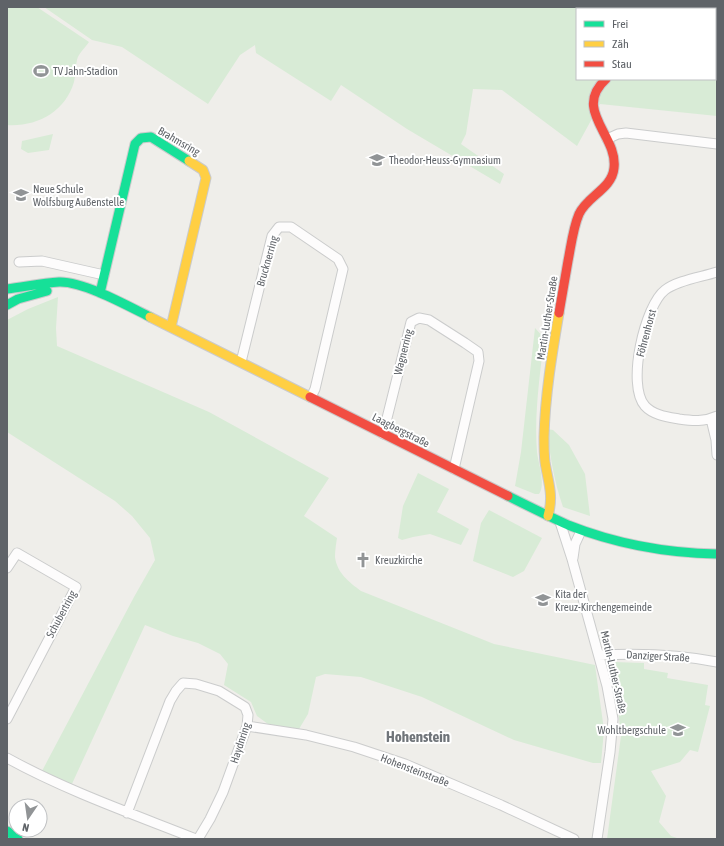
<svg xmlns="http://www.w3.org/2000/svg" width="724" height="846" font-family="'Asap Condensed',sans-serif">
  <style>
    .green { fill: #d8ebd6; fill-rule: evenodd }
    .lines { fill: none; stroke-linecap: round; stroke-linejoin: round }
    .street-casing { stroke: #cbcccc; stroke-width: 11 }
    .fast-casing { stroke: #cacacb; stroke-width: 11 }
    .slow-casing { stroke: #cacacb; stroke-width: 11 }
    .jam-casing { stroke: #cacacb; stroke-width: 11 }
    .street { stroke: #fdfcfc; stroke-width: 9 }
    .fast { stroke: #16e098; stroke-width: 9 }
    .slow { stroke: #ffcf43; stroke-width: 9 }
    .jam { stroke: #f24e42; stroke-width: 9 }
    .labels { text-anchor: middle; stroke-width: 4; stroke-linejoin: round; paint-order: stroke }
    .poi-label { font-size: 11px; fill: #5f6368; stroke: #fff; text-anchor: start }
    .street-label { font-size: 11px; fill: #5f6368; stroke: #fff }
    .district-label { font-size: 15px; font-weight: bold; fill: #70757a; stroke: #fff }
  </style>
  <rect width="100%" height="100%" fill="#efeeea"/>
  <path class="green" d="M7,7h30l52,35c-4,6 -11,12 -12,18 -2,7 -1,15 -3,22 -9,30 -37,45 -67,43z
    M44,7h673v109l-117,-12 -23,42 -75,-56 -29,-1 -7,45 -5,10 43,30 -4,10 -93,-55 -66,-44 -10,16 -75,-48 -1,-8 -15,10 -32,49 -86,-57 -30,-7zM577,9h138v70h-138z
    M53,134l-4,16 -21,3 -7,-4 1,-8z
    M58,297l-2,31 1,18 152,66 120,66 -25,38 33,22c-1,6 -2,13 -2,19 2,16 14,25 26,34l133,53 101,21 9,65 -3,33h-8l-79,-23 -92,-43 -61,-20 -36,-3 -9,3 -8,37 -9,15 -31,-5 -11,-8 -6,-14 -27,-17 4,-21 -8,-10 -22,-11 -25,-7 -28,-11 -74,161 -29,-15 92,-174 21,-37 -5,-22 -18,-22 -17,-15 -108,-69v-112l21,-11z
    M535,328l9,10c-4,38 -10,76 -7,114 1,11 9,32 2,42h-4l-20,-8 6,-34z
    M547,429l6,1 16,15 16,29 5,42 -27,-9c-9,-26 -13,-51 -16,-78z
    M418,473l31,16 -12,23 32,17 -8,16 -31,-11 -17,3 -11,3 -4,-2 5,-32z
    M489,510l53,28 -18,33 -11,6 -40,-16 8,-38z
    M613,662l31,1v6l24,4 -1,5 41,7 -3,20 5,1 -12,46 -8,-2 -10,12 -29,9 15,25 -7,26 12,14 9,3h-73l14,-103 -4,-35 -6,-33z"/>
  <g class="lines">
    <g class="street-casing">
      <path id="street" d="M715,27h2
        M715,65h2
        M607,139l11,-5 8,-1 91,11
        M19,262l23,-1 62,14
        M717,272c-15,5 -39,8 -52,18 -20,15 -39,95 -20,116 8,9 23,11 34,13 14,2 25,3 38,-3
        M241,362l31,-126 7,-9h12l47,32 5,10 -28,120 -4,8
        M711,419l5,21 1,15
        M383,434l28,-112 8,-4 10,2 36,23 13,9 1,9 -25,108
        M560,522l12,37 35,127 6,33 -3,33 -13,87
        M573,558l2,-14 6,-13
        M7,568l10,-15 59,34 -69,132
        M599,655c40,-2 79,-1 118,7
        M247,726l59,9 48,12 51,17 96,41 73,34
        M7,758c60,33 126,56 189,81
        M127,813l43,-112 6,-10 7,-8 13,1 23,7 26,16 3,8 -1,11 -24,66 -13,27 -12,20"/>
    </g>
    <g class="fast-casing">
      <path id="fast" d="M7,289c17,-2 35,-6 52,-7 24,-1 69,24 91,35
        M100,293l35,-149 6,-6 10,-1 38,24
        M7,305l11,-6 29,-8
        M508,496c20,10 40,20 60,29 48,19 98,28 149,29
        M7,831l11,8"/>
    </g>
    <g class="slow-casing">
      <path id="slow" d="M150,317l160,80
        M171,327l35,-149 -3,-8 -14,-9
        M548,516c6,-21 0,-34 -3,-54 -1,-8 -1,-17 -1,-25 1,-41 8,-83 15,-124"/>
    </g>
    <g class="jam-casing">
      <path id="jam" d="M559,313c3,-18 6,-35 9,-52 3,-15 5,-33 11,-47 8,-18 33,-25 35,-46 4,-33 -42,-58 -8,-89
        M310,397l198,99"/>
    </g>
    <use href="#street" class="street"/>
    <use href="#fast" class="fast"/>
    <use href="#slow" class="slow"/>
    <use href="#jam" class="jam"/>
  </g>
  <defs>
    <g id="stadium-bare" transform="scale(1.2)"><path d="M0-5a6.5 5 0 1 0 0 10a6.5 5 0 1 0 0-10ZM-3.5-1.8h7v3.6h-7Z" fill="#919496" stroke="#fff" stroke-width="2.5" paint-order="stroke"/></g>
    <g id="school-bare" transform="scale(1.2)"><path d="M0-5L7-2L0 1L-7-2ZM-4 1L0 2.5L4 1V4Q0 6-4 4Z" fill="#919496" stroke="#fff" stroke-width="2.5" paint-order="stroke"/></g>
    <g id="church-bare" transform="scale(1.2)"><path d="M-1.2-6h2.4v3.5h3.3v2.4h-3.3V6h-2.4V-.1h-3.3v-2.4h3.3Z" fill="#919496" stroke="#fff" stroke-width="2.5" paint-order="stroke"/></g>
  </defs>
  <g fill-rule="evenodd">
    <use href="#stadium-bare" x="41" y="71"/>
    <use href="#school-bare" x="377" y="160"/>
    <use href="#school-bare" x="21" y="195"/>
    <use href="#church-bare" x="363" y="560"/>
    <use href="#school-bare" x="543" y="600"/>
    <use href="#school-bare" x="678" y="730"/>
  </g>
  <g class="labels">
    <g class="poi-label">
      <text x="53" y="75">TV Jahn-Stadion</text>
      <text x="389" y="164">Theodor-Heuss-Gymnasium</text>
      <text x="33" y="193">Neue Schule<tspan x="33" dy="13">Wolfsburg Außenstelle</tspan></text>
      <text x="375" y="564">Kreuzkirche</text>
      <text x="555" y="598">Kita der<tspan x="555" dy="13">Kreuz-Kirchengemeinde</tspan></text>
      <text x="666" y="734" text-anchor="end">Wohltbergschule</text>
    </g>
    <g class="street-label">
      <text transform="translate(179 141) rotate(30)" y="4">Brahmsring</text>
      <text transform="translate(267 261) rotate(-74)" y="4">Brucknerring</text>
      <text transform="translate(547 318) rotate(-81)" y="4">Martin-Luther-Straße</text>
      <text transform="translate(646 333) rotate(-75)" y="4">Föhrenhorst</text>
      <text transform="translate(403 352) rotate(-76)" y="4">Wagnerring</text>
      <text transform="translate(401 430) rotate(27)" y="4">Laagbergstraße</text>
      <text transform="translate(61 614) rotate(-62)" y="4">Schubertring</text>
      <text transform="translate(658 656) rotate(3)" y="4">Danziger Straße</text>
      <text transform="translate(614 672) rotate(77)" y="4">Martin-Luther-Straße</text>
      <text transform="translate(240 743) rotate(-72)" y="4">Haydnring</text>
      <text transform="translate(415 770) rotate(21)" y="4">Hohensteinstraße</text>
    </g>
    <g class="district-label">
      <text x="418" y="742">Hohenstein</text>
    </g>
  </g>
  <rect width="724" height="846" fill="none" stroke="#5f6368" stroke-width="16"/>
  <rect x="576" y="8" width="140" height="72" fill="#ffffff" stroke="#bfc1c3"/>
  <rect x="584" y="21" width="20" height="6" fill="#16e098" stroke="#bfc1c3"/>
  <text x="612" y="28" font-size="12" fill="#5f6368">Frei</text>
  <rect x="584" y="41" width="20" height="6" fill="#ffcf43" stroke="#bfc1c3"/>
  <text x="612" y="48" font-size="12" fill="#5f6368">Zäh</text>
  <rect x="584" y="61" width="20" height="6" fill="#f24e42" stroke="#bfc1c3"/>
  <text x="612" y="68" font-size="12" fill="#5f6368">Stau</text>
  <g transform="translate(28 818) rotate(193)"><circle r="19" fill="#ffffff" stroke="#bfc1c3"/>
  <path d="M0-3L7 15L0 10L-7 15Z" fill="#919496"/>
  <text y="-6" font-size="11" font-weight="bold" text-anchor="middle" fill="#5f6368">N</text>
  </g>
</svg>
